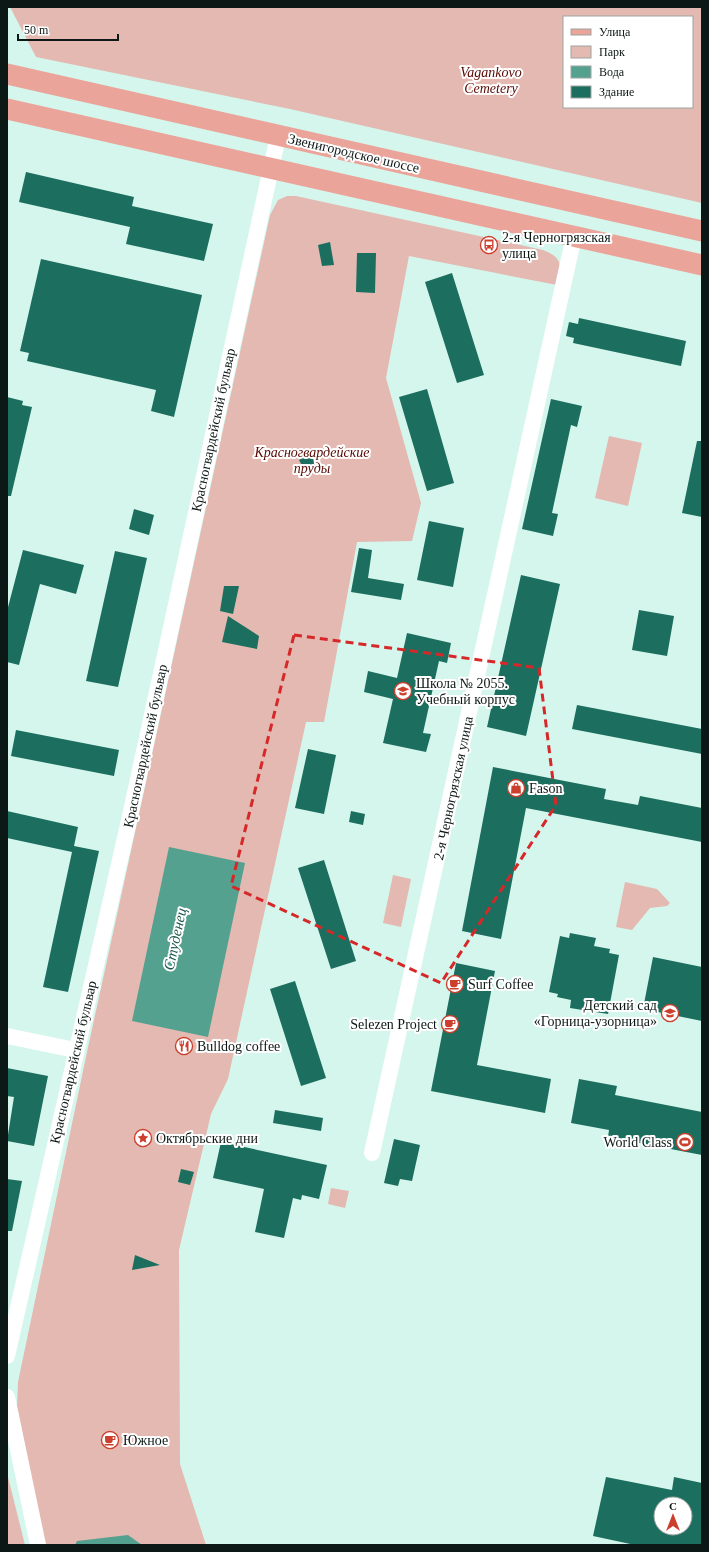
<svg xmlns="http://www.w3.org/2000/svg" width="709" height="1552" font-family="'Times New Roman',serif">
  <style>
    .green { fill: #e3b9b1; fill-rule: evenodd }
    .water { fill: #55a190 }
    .building { fill: #1c6e5f; fill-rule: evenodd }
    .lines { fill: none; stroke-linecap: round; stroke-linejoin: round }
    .minor { stroke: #fff; stroke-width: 16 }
    .major { stroke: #eba49a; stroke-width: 21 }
    .marked { fill: none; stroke: #d62828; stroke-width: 3; stroke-dasharray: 8 5; stroke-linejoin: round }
    .labels { text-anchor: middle; stroke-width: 4; stroke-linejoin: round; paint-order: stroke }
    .park-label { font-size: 14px; font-style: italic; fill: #570902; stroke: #fff }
    .street-label { font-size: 14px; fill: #0c1815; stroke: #fff }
    .poi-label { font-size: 14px; fill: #0c1815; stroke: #fff; text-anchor: start }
    .water-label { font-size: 15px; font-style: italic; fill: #18574b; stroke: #fff }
  </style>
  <rect width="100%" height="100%" fill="#d5f6ed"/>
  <path class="green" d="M10,7h692v196l-412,-94 -254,-52zM564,17h128v90h-128z
    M287,196h9l247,54c21,8 18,16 14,35l-148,-29 -23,122 35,125 -9,38 -55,1 -33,180h-18l-78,357 -17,35 -32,136 1,214 26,81h-161l-28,-138 1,-25 69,-330 183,-837 8,-15z
    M609,436l33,7 -14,63 -33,-8z
    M393,875l18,4 -10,48 -18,-4z
    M625,882l32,7 13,14 -3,3 -17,2 -18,22 -16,-3z
    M331,1188l18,3 -4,17 -17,-4z
    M7,1473l18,72h-18z"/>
  <path class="water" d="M169,847l76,16 -37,174 -76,-16z
    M128,1535l14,10h-67l2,-4z"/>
  <path class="building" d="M26,172l108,25 -2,9 81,18 -9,37 -78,-17 4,-17 -111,-25z
    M330,242l4,23 -12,1 -4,-21z
    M357,253h19l-1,40 -19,-1z
    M41,259l161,36 -28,122 -23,-6 5,-21 -129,-29 2,-8 -9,-2z
    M452,273l32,102 -27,8 -32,-101z
    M579,318l107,23 -5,25 -108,-23 1,-5 -8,-2 3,-14 9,2z
    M427,389l27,94 -27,8 -28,-94z
    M7,397l16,4 -1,4 10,2 -21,89h-4z
    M551,399l31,7 -5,21 -6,-2 -19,88 6,1 -5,22 -31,-7z
    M697,441h5v76l-20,-4z
    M312,453l8,14 -13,8 -8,-15z
    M134,509l20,6 -5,20 -20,-6z
    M429,521l35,7 -11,59 -36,-7z
    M359,548l13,2 -4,28 36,6 -3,16 -50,-8z
    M23,550l61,15 -8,29 -36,-10 -21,81 -12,-3v-51z
    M115,551l32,7 -29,129 -32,-6z
    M521,575l39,9 -34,152 -39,-9z
    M224,586h15l-6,28 -13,-3z
    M639,610l35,6 -7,40 -35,-6z
    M228,616l31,20 -2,13 -35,-7z
    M407,633l44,10 -4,20 -8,-2 -16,72 8,1 -5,18 -43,-9 10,-44 -29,-7 4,-21 29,7z
    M577,705l125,24v25l-130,-25z
    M16,730l103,20 -5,26 -103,-20z
    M308,749l28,6 -12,59 -29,-6z
    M493,767l113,22 -2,10 34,6 2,-9 62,12v34l-176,-34 -25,131 -39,-8z
    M7,811l71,16 -4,19 25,5 -31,141 -25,-5 29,-135 -65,-14z
    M351,811l14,3 -2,11 -14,-3z
    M324,860l32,101 -25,8 -33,-101z
    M570,933l26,5 -2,8 16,3 -1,4 10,2 -11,59 -38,-6 1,-8 -14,-3 1,-3 -9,-2 11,-56 9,2z
    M653,957l49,10v54l-59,-12z
    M456,963l39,8 -18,94 74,14 -6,34 -114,-22z
    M295,981l31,97 -25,8 -31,-97z
    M7,1068l41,8 -14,70 -27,-5 7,-44 -7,-1z
    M579,1079l38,7 -2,9 87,17v43l-94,-18 1,-7 -38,-7z
    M275,1110l48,8 -2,13 -48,-8z
    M394,1139l26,6 -8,36 -12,-2 -2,7 -14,-3z
    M221,1142l106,23 -8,34 -17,-4 -1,5 -8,-2 -9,40 -29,-6 9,-43 -51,-11z
    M181,1169l13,3 -4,13 -12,-3z
    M7,1179l15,2 -10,50h-5z
    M135,1255l25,10 -28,5z
    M606,1477l66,13 2,-13 28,6v62h-67l-42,-9zM661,1504h24v24h-24z"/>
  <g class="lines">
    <path class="minor" d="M7,1036l68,14
      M372,1153l202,-917
      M7,1356l123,-540 148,-680
      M7,1397l31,148"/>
    <path class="major" d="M7,74l695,157
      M7,109l695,156"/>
  </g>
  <path class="marked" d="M294,635l245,33 17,137 -115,178 -210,-97z"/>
  <defs>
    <g id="bus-ring" transform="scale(0.9)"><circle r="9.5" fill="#fff" stroke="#cb3f2c" stroke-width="1.5"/><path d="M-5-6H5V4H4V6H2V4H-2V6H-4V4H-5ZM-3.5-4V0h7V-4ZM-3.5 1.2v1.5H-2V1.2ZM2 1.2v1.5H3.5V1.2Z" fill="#cb3f2c"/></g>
    <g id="school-ring" transform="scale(0.9)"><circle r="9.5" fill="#fff" stroke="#cb3f2c" stroke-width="1.5"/><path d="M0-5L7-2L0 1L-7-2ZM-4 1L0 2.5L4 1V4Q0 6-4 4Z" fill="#cb3f2c"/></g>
    <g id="shop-ring" transform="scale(0.9)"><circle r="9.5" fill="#fff" stroke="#cb3f2c" stroke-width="1.5"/><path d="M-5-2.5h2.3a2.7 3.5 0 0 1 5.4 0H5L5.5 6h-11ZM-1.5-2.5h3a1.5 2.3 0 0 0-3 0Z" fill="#cb3f2c"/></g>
    <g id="cafe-ring" transform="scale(0.9)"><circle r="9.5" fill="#fff" stroke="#cb3f2c" stroke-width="1.5"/><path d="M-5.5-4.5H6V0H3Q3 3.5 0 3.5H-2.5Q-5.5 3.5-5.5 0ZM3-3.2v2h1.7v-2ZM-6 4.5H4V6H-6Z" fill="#cb3f2c"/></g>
    <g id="restaurant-ring" transform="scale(0.9)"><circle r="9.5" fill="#fff" stroke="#cb3f2c" stroke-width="1.5"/><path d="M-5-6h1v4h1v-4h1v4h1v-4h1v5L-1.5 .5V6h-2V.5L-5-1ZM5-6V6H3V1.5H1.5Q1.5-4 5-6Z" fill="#cb3f2c"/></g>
    <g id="sight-ring" transform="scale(0.9)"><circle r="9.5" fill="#fff" stroke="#cb3f2c" stroke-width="1.5"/><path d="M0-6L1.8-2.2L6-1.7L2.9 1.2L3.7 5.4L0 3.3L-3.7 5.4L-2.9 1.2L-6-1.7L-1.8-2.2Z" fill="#cb3f2c"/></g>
    <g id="stadium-ring" transform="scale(0.9)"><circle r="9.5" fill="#fff" stroke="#cb3f2c" stroke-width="1.5"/><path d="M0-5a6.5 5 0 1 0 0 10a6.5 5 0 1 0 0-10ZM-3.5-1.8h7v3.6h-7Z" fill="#cb3f2c"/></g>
  </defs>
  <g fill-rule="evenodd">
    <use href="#bus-ring" x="489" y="245"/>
    <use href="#school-ring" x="403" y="691"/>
    <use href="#shop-ring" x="516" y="788"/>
    <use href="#cafe-ring" x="455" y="984"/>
    <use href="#school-ring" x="670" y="1013"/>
    <use href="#cafe-ring" x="450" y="1024"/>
    <use href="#restaurant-ring" x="184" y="1046"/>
    <use href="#sight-ring" x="143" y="1138"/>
    <use href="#stadium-ring" x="685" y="1142"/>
    <use href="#cafe-ring" x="110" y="1440"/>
  </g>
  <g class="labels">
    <g class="park-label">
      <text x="491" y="77">Vagankovo<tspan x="491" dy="16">Cemetery</tspan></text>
      <text x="312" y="457">Красногвардейские<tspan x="312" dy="16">пруды</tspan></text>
    </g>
    <g class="street-label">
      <text transform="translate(354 153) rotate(13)" y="5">Звенигородское шоссе</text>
      <text transform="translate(213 430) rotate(-78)" y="5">Красногвардейский бульвар</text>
      <text transform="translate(145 746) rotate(-78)" y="5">Красногвардейский бульвар</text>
      <text transform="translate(453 788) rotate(-78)" y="5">2-я Черногрязская улица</text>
      <text transform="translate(73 1062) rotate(-77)" y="5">Красногвардейский бульвар</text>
    </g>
    <g class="poi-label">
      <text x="502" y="242">2-я Черногрязская<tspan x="502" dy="16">улица</tspan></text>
      <text x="416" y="688">Школа № 2055.<tspan x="416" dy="16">Учебный корпус</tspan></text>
      <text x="529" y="793">Fason</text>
      <text x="468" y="989">Surf Coffee</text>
      <text x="657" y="1010" text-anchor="end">Детский сад<tspan x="657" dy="16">«Горница-узорница»</tspan></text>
      <text x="437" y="1029" text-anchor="end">Selezen Project</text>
      <text x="197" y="1051">Bulldog coffee</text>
      <text x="156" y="1143">Октябрьские дни</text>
      <text x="672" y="1147" text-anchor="end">World Class</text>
      <text x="123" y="1445">Южное</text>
    </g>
    <g class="water-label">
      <text transform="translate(175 939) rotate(-78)" y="5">Студенец</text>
    </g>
  </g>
  <rect width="709" height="1552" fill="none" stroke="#0c1815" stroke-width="16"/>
  <rect x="563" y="16" width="130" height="92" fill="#ffffff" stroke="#9ea3a1"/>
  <rect x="571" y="29" width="20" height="6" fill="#eba49a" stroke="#9ea3a1"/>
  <text x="599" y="36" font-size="12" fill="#0c1815">Улица</text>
  <rect x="571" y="46" width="20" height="12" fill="#e3b9b1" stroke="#9ea3a1"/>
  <text x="599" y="56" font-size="12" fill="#0c1815">Парк</text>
  <rect x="571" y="66" width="20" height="12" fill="#55a190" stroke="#9ea3a1"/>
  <text x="599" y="76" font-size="12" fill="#0c1815">Вода</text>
  <rect x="571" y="86" width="20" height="12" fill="#1c6e5f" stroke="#9ea3a1"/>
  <text x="599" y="96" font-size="12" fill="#0c1815">Здание</text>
  <g transform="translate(673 1516)"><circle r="19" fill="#ffffff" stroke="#9ea3a1"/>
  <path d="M0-3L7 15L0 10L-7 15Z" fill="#cb3f2c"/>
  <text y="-6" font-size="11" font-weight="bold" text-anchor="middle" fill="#0c1815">С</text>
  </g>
  <path d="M18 34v6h100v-6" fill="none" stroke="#0c1815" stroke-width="2"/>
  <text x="24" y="34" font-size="12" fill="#0c1815" stroke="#ffffff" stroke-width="3" paint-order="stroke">50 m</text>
</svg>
